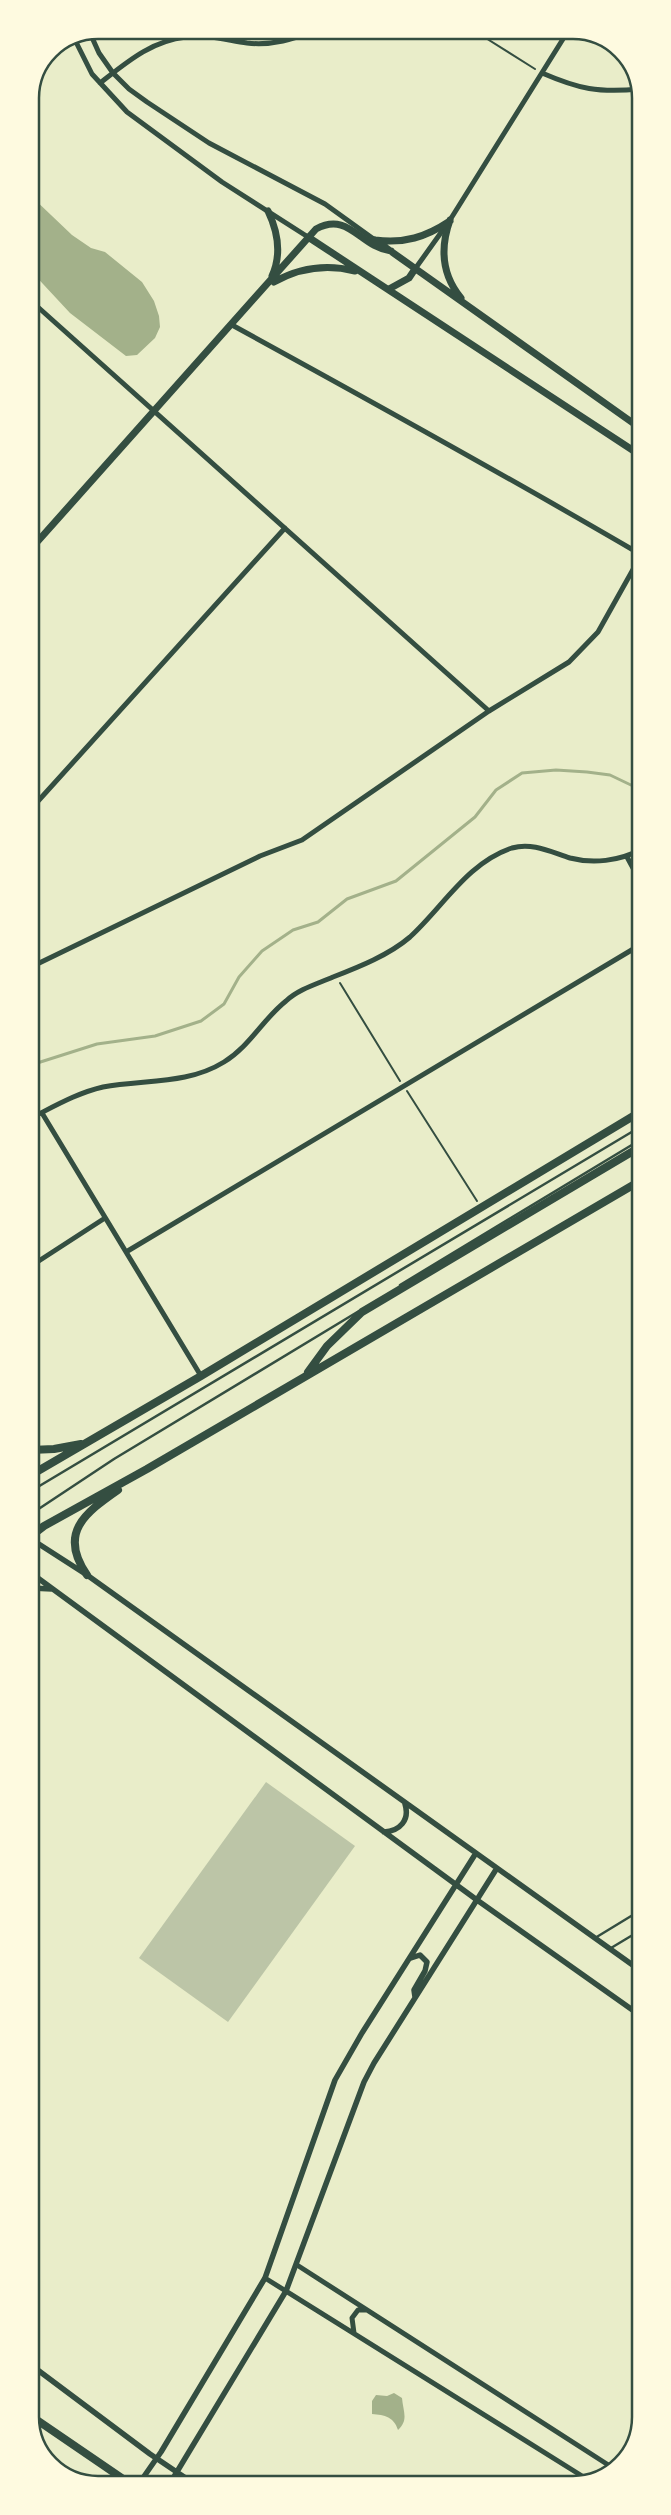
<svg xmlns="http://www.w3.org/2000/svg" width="671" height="2515" font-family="'Archivo Narrow',sans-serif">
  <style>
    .water { fill: #a3b18a }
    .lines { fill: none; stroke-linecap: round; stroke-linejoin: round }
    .stream { stroke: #a3b18a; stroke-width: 3 }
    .building { fill: #bcc5a7 }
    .path { stroke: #344e41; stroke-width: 2 }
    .service { stroke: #344e41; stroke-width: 2.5 }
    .minor { stroke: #344e41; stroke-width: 5 }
    .tertiary { stroke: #344e41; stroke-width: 5.5 }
    .secondary { stroke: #344e41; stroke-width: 7 }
    .primary { stroke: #344e41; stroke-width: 8 }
    .trunk { stroke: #344e41; stroke-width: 8 }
    .rim { fill: none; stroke: #344e41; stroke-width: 2.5 }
  </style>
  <rect width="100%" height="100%" fill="#e9edc9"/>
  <path class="water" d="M30,195l42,40 19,13 14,4 37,30 12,19 5,15 1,11 -5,11 -18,17 -11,1 -56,-43 -40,-43z
    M394,2393l8,5c1,13 7,22 -4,32 -4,-13 -13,-15 -26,-16v-13l4,-6 11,1z"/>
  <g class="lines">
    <path class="stream" d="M31,1065l66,-21 58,-8 46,-15 23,-17 15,-27 23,-26 31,-21 25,-8 29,-23 49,-18 79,-64 21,-27 26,-17 34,-3 31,2 23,3 23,11 7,1"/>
  </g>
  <path class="building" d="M266,1782l89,64 -127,176 -89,-64z"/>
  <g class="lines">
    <path class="path" d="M473,30l62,39
      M340,983l60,98
      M407,1091l70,110"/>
    <path class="service" d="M400,1285l240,-145
      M31,1491l609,-364
      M31,1514l83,-55 245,-148
      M595,1938l46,-28
      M611,1948l30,-18"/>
    <path class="minor" d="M90,33l9,20 14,20 16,16 18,13 62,41 116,61 50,36
      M75,40l17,34 35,38 95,70 86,55
      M542,73c37,16 56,20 98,16
      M100,83c27,-21 51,-42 86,-46 21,-3 40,3 61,6 25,3 47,-4 71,-13
      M415,269l35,-49 118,-189
      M30,300l459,411
      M232,325c137,75 273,150 408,229
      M30,810l255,-282
      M627,857l13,24
      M31,967l229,-111 42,-16 187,-129 80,-49 29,-30 42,-75
      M42,1113l159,263
      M31,1118c24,-12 46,-25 72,-31 41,-8 84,-2 121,-25 26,-16 39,-43 62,-61 13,-12 31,-17 47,-24 26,-10 56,-22 77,-40 33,-30 57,-74 102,-89 20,-6 39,4 58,10 23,6 49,3 70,-8
      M126,1252l514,-307
      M31,1266l74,-48
      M297,2265l316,203
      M265,2278l325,203
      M354,2333l-2,-15 6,-8h8"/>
    <path class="tertiary" d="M31,1539l56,36 554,396
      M31,1573l446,327 164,116
      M31,1588l21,1
      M384,1832c16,-1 26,-12 21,-28
      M411,1958l9,-3 7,7 -2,9 -11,19 1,7
      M31,2365l119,89 46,31
      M138,2485l23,-33 104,-174 70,-198 27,-47 114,-180
      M169,2485l117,-194 78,-209 10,-19 123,-195"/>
    <path class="secondary" d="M268,211c10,21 14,43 4,65
      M450,220c-10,28 -8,55 11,78
      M308,237l332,218
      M375,240l265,188
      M375,240c29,4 51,-3 75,-19
      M274,282c25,-14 53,-18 81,-11
      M389,289l20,-11 6,-9
      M30,550l286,-321c33,-18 44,18 75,22"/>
    <path class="primary" d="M308,1372l19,-26 35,-34 278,-165
      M31,1450l23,-1 27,-5
      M31,1475l170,-99 439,-264
      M31,1536l13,-10 103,-57 493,-288
      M87,1575c-29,-42 -2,-62 31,-85"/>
    <path class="trunk" d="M31,2416l101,69"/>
  </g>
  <path d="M0 0H671V2515H0ZM98 39H573A59 59 0 0 1 632 98V2417A59 59 0 0 1 573 2476H98A59 59 0 0 1 39 2417V98A59 59 0 0 1 98 39Z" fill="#fefae0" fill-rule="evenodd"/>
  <path class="rim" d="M98 39H573A59 59 0 0 1 632 98V2417A59 59 0 0 1 573 2476H98A59 59 0 0 1 39 2417V98A59 59 0 0 1 98 39Z"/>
</svg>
